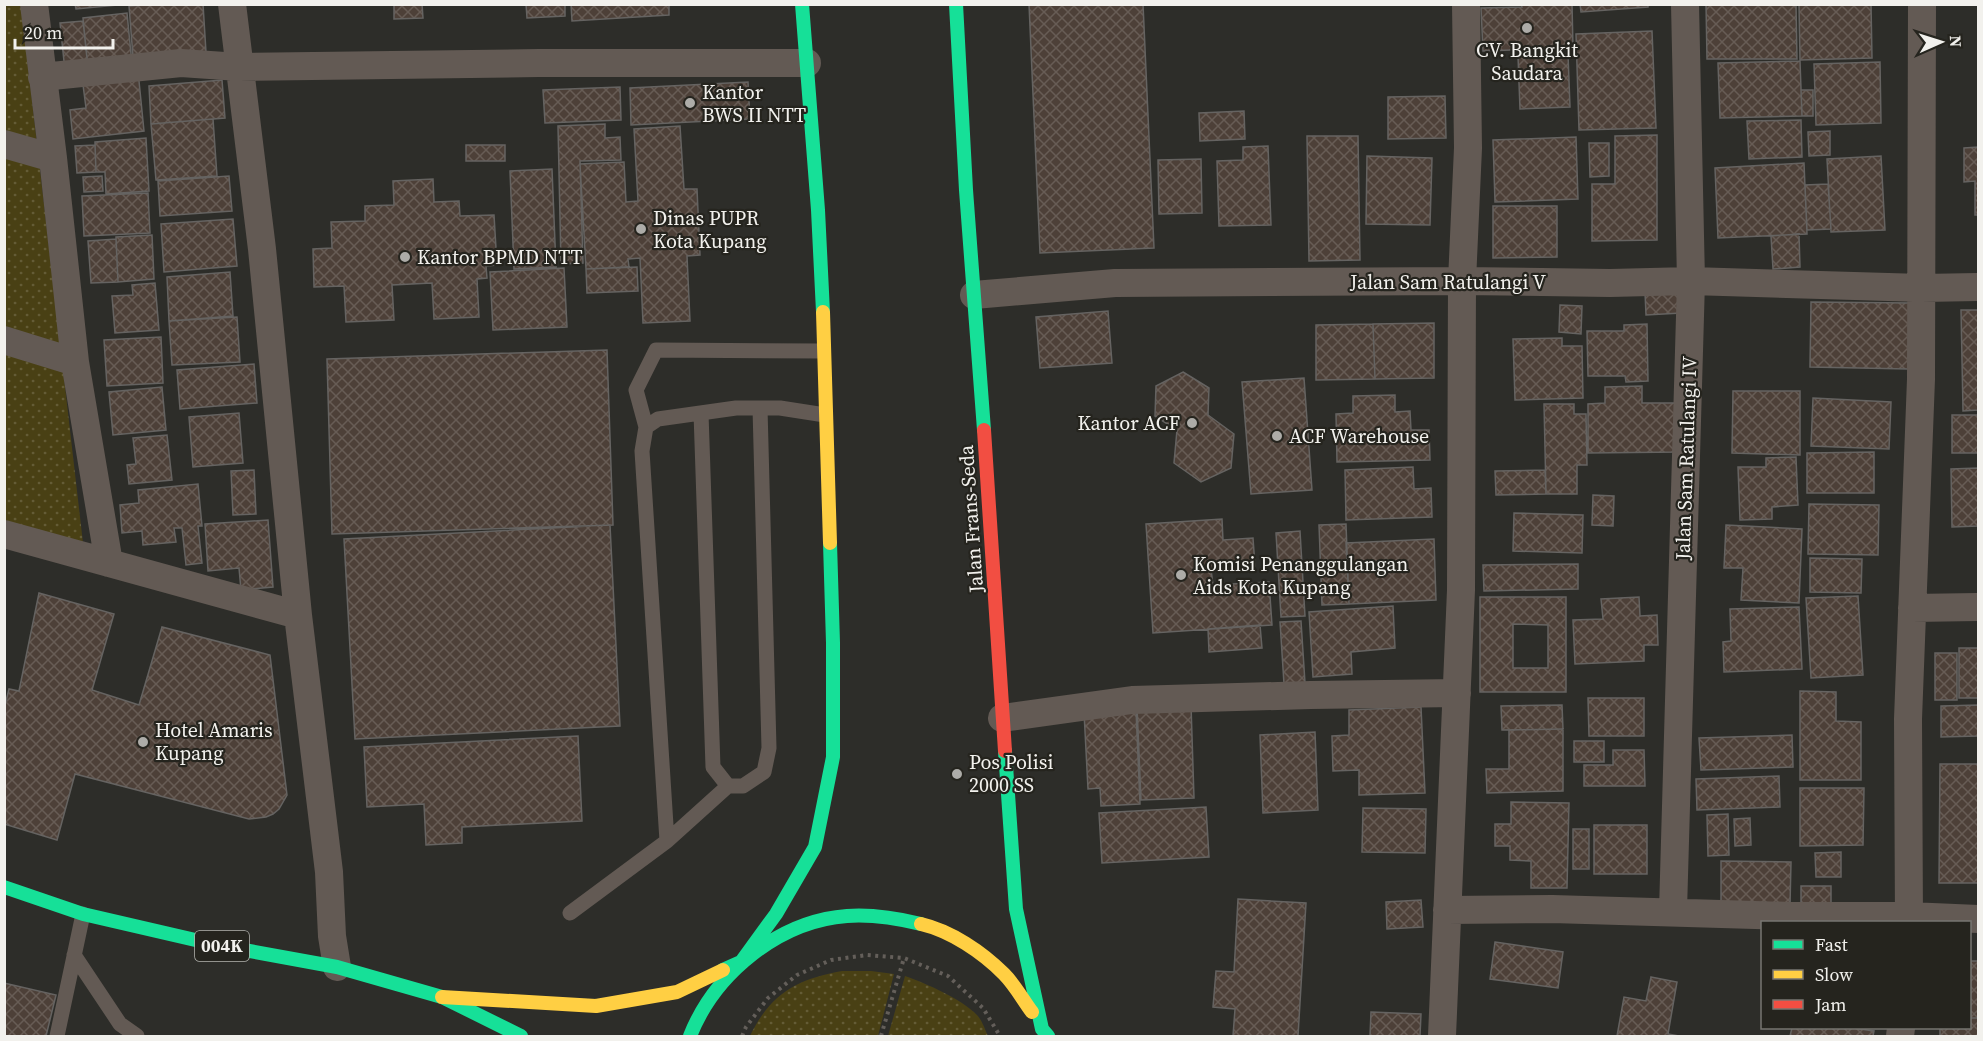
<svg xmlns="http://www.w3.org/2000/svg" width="1983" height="1041" font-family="'Source Serif 4',serif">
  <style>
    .grass { fill: url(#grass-dots) }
    .building { fill: url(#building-cross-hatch); stroke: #656361; stroke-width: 1.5; fill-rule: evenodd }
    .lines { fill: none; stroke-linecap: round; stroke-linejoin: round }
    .path { stroke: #645f5a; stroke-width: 4; stroke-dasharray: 3 4.5; stroke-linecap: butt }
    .lane { stroke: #635a54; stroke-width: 15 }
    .street { stroke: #635a54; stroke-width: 28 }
    .fast { stroke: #16e098; stroke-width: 14 }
    .slow { stroke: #ffcf43; stroke-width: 14 }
    .jam { stroke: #f24e42; stroke-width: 14 }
    .poi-dot { fill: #adaca8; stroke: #25241e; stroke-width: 2 }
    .labels { text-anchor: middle; stroke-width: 4.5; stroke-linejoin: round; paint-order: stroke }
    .shield { fill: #25241e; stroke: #b4b4af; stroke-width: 1.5 }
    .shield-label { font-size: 18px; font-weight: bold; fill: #f2f1ed }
    .poi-label { font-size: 20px; fill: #f2f1ed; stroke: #25241e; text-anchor: start }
    .street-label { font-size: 20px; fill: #f2f1ed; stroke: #25241e }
  </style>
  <defs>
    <pattern id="grass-dots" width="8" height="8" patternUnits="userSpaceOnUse" patternTransform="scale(1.5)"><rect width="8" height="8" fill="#494014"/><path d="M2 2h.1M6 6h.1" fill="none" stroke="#645c36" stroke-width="1.8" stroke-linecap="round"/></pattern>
    <pattern id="building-cross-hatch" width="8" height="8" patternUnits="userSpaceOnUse" patternTransform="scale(1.5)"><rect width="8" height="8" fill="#4d4038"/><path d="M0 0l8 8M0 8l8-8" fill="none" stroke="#675c55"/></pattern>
  </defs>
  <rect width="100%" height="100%" fill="#2d2d29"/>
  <path class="grass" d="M4,5h17l62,538 -78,-22z
    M842,971h29l23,3 -16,62h-128c20,-42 47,-57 92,-65z
    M905,976c22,8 55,22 72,39 5,5 8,15 11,21h-100z"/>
  <path class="building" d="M75,4h42v1l-41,4z
    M155,4h48l3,48 -73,5 -4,-51z
    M394,4h28l1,14 -29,1z
    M526,4h39v12l-38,2z
    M571,4h98v11l-97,6z
    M1029,4h114l11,244 -114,5z
    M1521,4h51l1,44 -90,3 -2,-43 41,-1z
    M1580,4h68v3l-67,5z
    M1706,4h90l1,55h-90z
    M1799,4h72l1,54 -72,2z
    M127,13l5,51 -44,4 -5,-50z
    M83,21l5,47 -23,3 -5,-48z
    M1652,31l4,97 -77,2 -3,-96z
    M1568,54l2,53 -50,2 -2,-53z
    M1800,61l2,55 -82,2 -2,-55z
    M1880,62l1,61 -65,2 -2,-61z
    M138,71l6,60 -71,8 -3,-29 16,-2 -4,-31z
    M222,80l3,38 -74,6 -2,-38z
    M748,82l2,37 -119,6 -1,-37z
    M620,87l1,33 -76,3 -2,-33z
    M1801,90h12v26h-11z
    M1445,96l1,42 -58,1v-42z
    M1244,111l1,28 -45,2 -1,-28z
    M213,119l4,57 -61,4 -5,-56z
    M1801,120l1,37 -53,2 -2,-38z
    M605,124v14l15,-1 1,23 -41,1 3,102 -22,1 -3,-138z
    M680,126l4,63h13l3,66 -13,1 3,65 -47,2 -3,-65 -12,1 1,8 -43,2 -6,-105 44,-2 2,40 12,-1 -4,-72z
    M1830,131v24l-21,1 -1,-24z
    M1657,135v105l-65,1v-57h23v-48z
    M1307,136h51l2,124 -51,1z
    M1576,137l2,62 -83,3 -2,-62z
    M146,138l3,53 -43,3 -1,-22h-9l-1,-30z
    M1589,143h20v33l-19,1z
    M95,145l1,27 -19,1 -2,-27z
    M466,145h39v16h-39z
    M1268,146l3,79 -52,1 -2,-65 26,-1v-13z
    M1978,147v68h-3v-34l-11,1v-34z
    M1367,156l65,2 -2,67 -64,-1z
    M1881,156l4,74 -54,2 -4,-73z
    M1201,159l1,54 -43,1 -1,-54z
    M1804,163l3,71 -89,4 -3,-70z
    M552,169l4,98 -42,2 -4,-98z
    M102,176l1,15 -19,1 -1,-15z
    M229,176l3,35 -72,5 -2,-35z
    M433,179l1,23 25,-1 1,15 34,-1 3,50 -11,1 1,12 -10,1 2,38 -45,2 -2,-36 -40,2 2,35 -48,2 -2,-36 -30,1 -1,-38 19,-1 -1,-26 34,-1v-15l29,-1 -1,-24z
    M1828,184l3,45 -24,1 -2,-45z
    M148,193l2,40 -66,3 -2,-40z
    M1493,206h64v51l-64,1z
    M233,219l4,47 -73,6 -3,-48z
    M1799,234l1,33 -27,2 -2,-33z
    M152,235l2,44 -36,3 -2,-45z
    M116,239l2,43 -27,1 -3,-42z
    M637,267l1,24 -51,2 -1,-24z
    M564,268l3,59 -74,3 -3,-58z
    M230,272l3,44 -64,5 -2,-44z
    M155,283l4,47 -44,3 -3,-37 21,-1 -1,-10z
    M1680,290l1,23 -35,2 -1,-23z
    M1811,302l98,1 -1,66 -98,-2z
    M1560,305l22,1 -1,28 -22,-2z
    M1961,310h17v100l-15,1z
    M1108,311l4,52 -72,5 -4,-51z
    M237,317l3,45 -68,3 -3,-44z
    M1434,323v55l-59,1 -2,-55z
    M1373,324l2,55 -59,1v-55z
    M1647,324l1,57 -22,1 -1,-6h-37l-1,-45h37v-6z
    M161,337l2,46 -56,3 -3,-46z
    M1562,338v8h20l1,52 -68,2 -2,-61z
    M607,350l6,175 -281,9 -5,-175z
    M254,364l3,39 -77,6 -3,-39z
    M1183,372l26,16 -1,27 26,19 -3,34 -30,14 -27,-19 3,-33 -22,-14 1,-30z
    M1304,378l8,112 -61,4 -9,-112z
    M1642,386v17h37l1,49 -92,1v-49l17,-1v-16z
    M162,387l4,43 -53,5 -4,-43z
    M1733,391h67v64l-68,-2z
    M1395,395v17l15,-1 1,19h18l1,30 -93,2 -1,-48 17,-1v-17z
    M1813,398l78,4 -2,47 -78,-3z
    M1544,404h30v10h12l1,51h-10v29h-31z
    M239,413l4,50 -50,4 -4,-50z
    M1952,415h26v38h-26z
    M167,435l5,45 -43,4 -2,-19 9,-1 -3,-26z
    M1874,452v41h-67v-40z
    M1796,457l2,48 -26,2v12l-32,1 -2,-53h28v-9z
    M1413,467l1,22 17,-1 1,29 -86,3 -1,-50z
    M1978,468v58l-26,1 -1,-58z
    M254,470l2,44 -23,1 -2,-44z
    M1545,470l1,24 -50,1 -1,-24z
    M198,484l4,42h-4l4,37 -16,2 -4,-37h-8l2,14 -33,3 -1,-14 -20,2 -2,-28 19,-2 -1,-13z
    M1593,495l21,1 -1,30 -21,-1z
    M1809,504l70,1 -1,50 -70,-1z
    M1514,513l69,2 -1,38 -69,-2z
    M1222,519l1,21 30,-2 2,28 -44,3 2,16 56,-3 3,43 -119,8 -7,-109z
    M268,520l5,67 -32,3 -2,-22 -31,3 -3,-47z
    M1346,524l3,80 -27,1 -3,-80z
    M610,525l10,201 -265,13 -11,-200z
    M1726,525l76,4 -3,74 -58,-3 2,-32h-19z
    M1300,531l5,85 -24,1 -5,-84z
    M1434,539l2,61 -87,4 -3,-61z
    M1810,558l52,1 -1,34 -51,-1z
    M1578,564v25l-94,2 -1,-26z
    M39,593l75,21 -22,76 47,15 23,-78 108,28 17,140 -8,14 -6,5 -7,3 -17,2 -174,-45 -18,66 -53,-16v-115l5,-20 10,2z
    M1858,596l5,79 -52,3 -5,-80z
    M1480,597h86v95h-86zM1513,624l35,1v43h-35z
    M1639,597l1,19 17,-1 1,30h-14v16l-69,3 -2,-44 30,-1 -2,-20z
    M1393,606l2,42 -44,4 1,22 -39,3 -4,-65z
    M1799,607l3,62 -78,3 -1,-30 8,-1 -1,-32z
    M1301,621l4,62 -21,1 -4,-62z
    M1260,625l2,23 -53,4 -1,-23z
    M1959,648h19v50h-19z
    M1935,653h22v47h-22z
    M1800,691l36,1v29l25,1v58h-61z
    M1588,698h56v38h-55z
    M1191,705l3,93 -53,2 -4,-93z
    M1562,705l1,24 -61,1 -1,-24z
    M1978,705v31l-37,1v-31z
    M1421,707l4,86 -66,2v-25l-26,1 -1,-35 17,-1v-25z
    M1136,710l4,94 -39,2 -1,-18 -12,1 -4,-77z
    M1563,729v62l-76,2 -1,-24h23v-39z
    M1315,732l3,78 -55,3 -3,-78z
    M1792,735l1,32 -92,3 -2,-32z
    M578,736l4,85 -120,6v16l-36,2 -2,-41 -57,3 -3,-60z
    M1574,741h30v21h-30z
    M1613,750h31l1,36h-61v-21h29z
    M1940,764h38v119h-39z
    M1779,776l1,31 -83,3 -1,-31z
    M1800,788h64l-1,57 -63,1z
    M1511,802l58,1 -2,85h-36v-27l-21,-1v-14h-15v-22h16z
    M1206,807l3,50 -107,6 -3,-50z
    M1363,808l63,1 -1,44 -63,-1z
    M1728,814l1,41 -21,1 -1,-41z
    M1750,818l1,27 -16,1 -1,-27z
    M1594,825h53v49h-53z
    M1573,829h16v40h-16z
    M1841,852v25h-25l-1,-24z
    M1721,861l70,1 -1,44 -69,-2z
    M1801,886h30v22h-30z
    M1238,899l68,4 -8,133h-65l2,-27 -22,-2 3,-36 18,1z
    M1421,900l2,27 -36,2 -1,-27z
    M1495,942l68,10 -5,36 -68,-9z
    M1970,961h8v57h-8z
    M1651,977l26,5 -9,52 11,2h-62l7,-39 22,4z
    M4,983l52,12 -10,41h-42z
    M1371,1012l50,2 -1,22h-50z
    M1970,1018h8v18h-38v-8h30z
    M1792,1028h61l21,3 -1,5h-83z"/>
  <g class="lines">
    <path class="path" d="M742,1036l4,-9 22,-29 29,-23 34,-15 36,-5 37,3 44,18 35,32 17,28
      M881,1036l23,-78"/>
    <path class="lane" d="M701,413l12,354 15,19
      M646,427l12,-8 78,-11h44l45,7
      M667,841l-25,-390 4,-24 -10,-37 20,-40 167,1
      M570,913l97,-72 61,-55h15l21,-14 5,-24 -9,-340
      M74,955l46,69 17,12
      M57,1036l26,-122"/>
    <path class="street" d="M34,4l19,154 22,204 34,201
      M232,4l30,245 36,366 31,257 3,64 5,31
      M42,77l139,-14 58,4 300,-4h268
      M4,144l49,14
      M974,295l141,-12 347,-2 148,2 81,-2 231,7 56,-1
      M4,340l71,22
      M4,534l294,81
      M1912,608l66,-1
      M1002,718l130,-18 179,-5 146,-2
      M1447,910l105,-1 239,7h118l69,3
      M1673,911l18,-630 -6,-277
      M1909,922l-1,-203 13,-340 1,-375
      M1442,1036l19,-446 1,-309 6,-133 -2,-144
      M1900,1036l1,-8"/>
    <path class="fast" d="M802,4l16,206 5,102
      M956,4l10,186 18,240
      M1005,751l11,158 26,120 6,7
      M4,887l79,27 134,31 120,22 105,30 79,39
      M723,970l18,-8 35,-48 39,-67 18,-90v-114l-3,-100
      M690,1036c25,-63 89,-115 157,-120 26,-2 49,2 74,8"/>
    <path class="slow" d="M823,312l7,231
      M921,924c30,7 61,28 83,50 11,11 19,26 28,38
      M442,997l154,9 81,-14 46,-22"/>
    <path class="jam" d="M984,430l21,321"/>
  </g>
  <g class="poi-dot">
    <circle cx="1527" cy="28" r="6"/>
    <circle cx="690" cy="103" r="6"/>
    <circle cx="641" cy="229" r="6"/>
    <circle cx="405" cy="257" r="6"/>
    <circle cx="1192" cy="423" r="6"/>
    <circle cx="1277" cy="436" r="6"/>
    <circle cx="1181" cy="575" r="6"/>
    <circle cx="143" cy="742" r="6"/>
    <circle cx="957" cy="774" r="6"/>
  </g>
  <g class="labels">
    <rect class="shield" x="195" y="931" width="54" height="30" rx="4.5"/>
    <g class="shield-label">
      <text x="222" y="952">004K</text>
    </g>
    <g class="poi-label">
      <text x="1527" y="57" text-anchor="middle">CV. Bangkit<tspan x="1527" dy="23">Saudara</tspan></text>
      <text x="702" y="99">Kantor<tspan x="702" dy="23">BWS II NTT</tspan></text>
      <text x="653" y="225">Dinas PUPR<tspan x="653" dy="23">Kota Kupang</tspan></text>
      <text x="417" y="264">Kantor BPMD NTT</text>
      <text x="1180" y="430" text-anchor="end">Kantor ACF</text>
      <text x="1289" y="443">ACF Warehouse</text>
      <text x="1193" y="571">Komisi Penanggulangan<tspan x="1193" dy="23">Aids Kota Kupang</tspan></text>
      <text x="155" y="737">Hotel Amaris<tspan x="155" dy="23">Kupang</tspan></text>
      <text x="969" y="769">Pos Polisi<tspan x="969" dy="23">2000 SS</tspan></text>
    </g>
    <g class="street-label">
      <text x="1448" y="289">Jalan Sam Ratulangi V</text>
      <text transform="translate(1686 458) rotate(-88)" y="7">Jalan Sam Ratulangi IV</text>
      <text transform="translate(971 519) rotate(-94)" y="7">Jalan Frans-Seda</text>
    </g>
  </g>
  <rect width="1983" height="1041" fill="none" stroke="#f2f1ed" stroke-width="12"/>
  <rect x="1761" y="921" width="210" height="108" fill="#25241e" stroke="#777671" stroke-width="1.5"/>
  <rect x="1773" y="940" width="30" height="9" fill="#16e098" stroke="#777671" stroke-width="1.5"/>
  <text x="1815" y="951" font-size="18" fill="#f2f1ed">Fast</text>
  <rect x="1773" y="970" width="30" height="9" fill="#ffcf43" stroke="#777671" stroke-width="1.5"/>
  <text x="1815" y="981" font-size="18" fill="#f2f1ed">Slow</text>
  <rect x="1773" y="1000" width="30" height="9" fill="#f24e42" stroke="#777671" stroke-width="1.5"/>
  <text x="1815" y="1011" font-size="18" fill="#f2f1ed">Jam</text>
  <g transform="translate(1941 42) rotate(87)" stroke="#25241e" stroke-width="4.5" paint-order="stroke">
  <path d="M0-4.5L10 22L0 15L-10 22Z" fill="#f2f1ed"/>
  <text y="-9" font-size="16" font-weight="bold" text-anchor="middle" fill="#f2f1ed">N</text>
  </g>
  <path d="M15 39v9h98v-9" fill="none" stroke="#f2f1ed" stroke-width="3"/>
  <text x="24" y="39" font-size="18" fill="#f2f1ed" stroke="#25241e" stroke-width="4.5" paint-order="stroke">20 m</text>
</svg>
